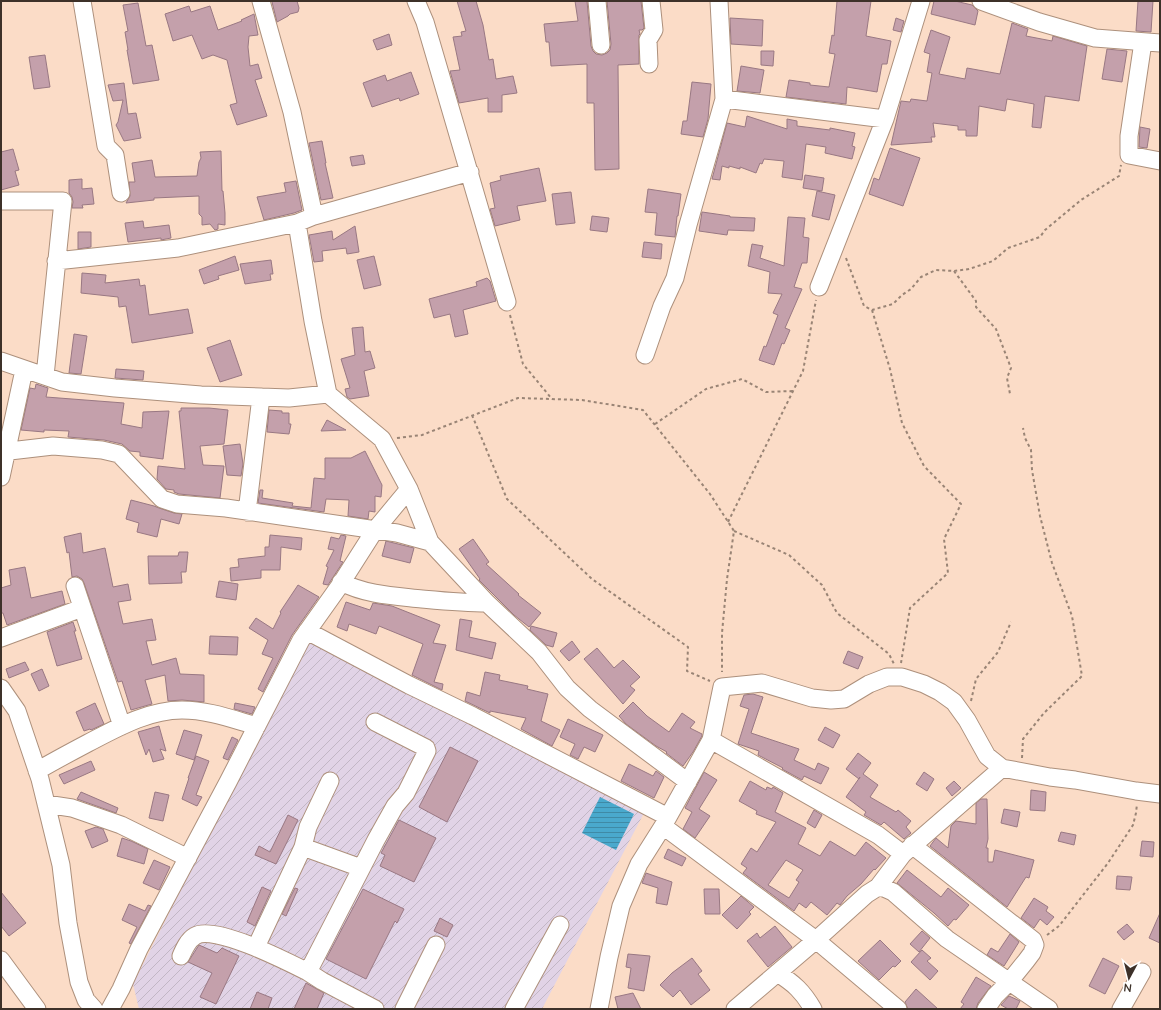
<svg xmlns="http://www.w3.org/2000/svg" width="1161" height="1010" font-family="'Nunito Sans',sans-serif">
  <style>
    .industrial { fill: url(#industrial-furrows) }
    .water { fill: url(#water-rules) }
    .building { fill: #c4a0ab; stroke: #997883; fill-rule: evenodd }
    .lines { fill: none; stroke-linecap: round; stroke-linejoin: round }
    .minor-casing { stroke: #ad907c; stroke-width: 19 }
    .path { stroke: #998475; stroke-width: 2; stroke-dasharray: 3 3; stroke-linecap: butt }
    .minor { stroke: #fff; stroke-width: 17 }
  </style>
  <defs>
    <pattern id="industrial-furrows" width="10" height="10" patternUnits="userSpaceOnUse"><rect width="10" height="10" fill="#e1d3e6"/><path d="M-1 1l2-2M0 10L10 0M9 11l2-2" fill="none" stroke="#c2b6c5"/></pattern>
    <pattern id="water-rules" width="6" height="5" patternUnits="userSpaceOnUse"><rect width="6" height="5" fill="#4aa9cd"/><path d="M0 2.5h6" fill="none" stroke="#3f8aa6"/></pattern>
  </defs>
  <rect width="100%" height="100%" fill="#fbdcc7"/>
  <path class="industrial" d="M307,638l338,173 -103,198h-403l-6,-25 117,-230z"/>
  <path class="water" d="M600,797l34,17 -18,36 -34,-17z"/>
  <path class="building" d="M273,1h24l2,7 -1,4 -8,2 -2,2 -11,6 -5,-20z
    M457,1h19l7,24 6,35 4,-1 3,20 17,-3 4,17 -15,2v17h-14v-14l-29,5 -9,-32 10,-1 -7,-33 9,-1 -1,-4 5,-1z
    M575,1h12l4,45 2,5 3,3 6,1 5,-2 3,-3 1,-6 -4,-43h34l3,27 -2,2h-3l1,4 -1,1v29l-21,1 1,104 -24,1 -1,-67h-7v-39l-36,2 -2,-24h-3l-2,-18 34,-3z
    M837,1h34l-5,35 25,5 -4,23h-5l-5,28 -30,-5 -1,17 -60,-7 3,-17 21,3v2l19,2 6,-33 -6,-1 3,-18 2,1z
    M934,1h21l17,4 6,6 -3,14 -44,-11z
    M1138,1h15l-2,31 -15,-1z
    M138,3l8,43 6,-1 7,35 -26,4 -6,-34h1l-3,-18 3,-1 -5,-26z
    M189,6l2,6 19,-6 8,24 24,-9 -1,-1 13,-6 4,21 -9,1 -1,11 2,19 8,-2 4,14 -7,2 12,36 -30,9 -7,-20 7,-2 -10,-43 -14,-5 -11,4 -10,-24 -19,6 -8,-27z
    M730,18l33,2 -1,26 -31,-2z
    M896,18l8,3 -3,11 -8,-2z
    M1012,23l16,6 -2,7 26,5 1,-5 34,10 -8,55 -34,-5 -4,32 -9,-1 2,-23 -27,-5 -2,12 -26,-5 -2,30h-11v-6h-8v-4l-25,-3 2,14h-4l1,5 -41,3 10,-44 9,1 1,-3 16,2 5,-28 -5,-1 3,-18 -6,-2 7,-22 19,7 -11,37 26,5 2,-11 33,6z
    M389,34l3,11 -15,5 -4,-10z
    M1107,49l20,2 -5,31 -20,-3z
    M761,51h13l-1,15 -12,-1z
    M45,55l5,32 -16,2 -5,-32z
    M741,66l23,4 -4,23 -23,-2z
    M411,72l8,22 -19,7 -1,-3 -27,9 -9,-24 22,-8 2,6z
    M692,82l19,2 -3,35 -5,18 -22,-3 2,-13h4z
    M124,83l4,31 8,-1 5,25 -17,3 -8,-16 2,-3 5,-22 -10,1 -5,-16z
    M747,116l40,13v-10l10,2v5l33,4v-2l25,5 -3,13 3,1 -3,12 -27,-6 1,-6 -20,-3 -4,36 -20,-3 2,-16 -20,-2 -2,5 -2,-1 -4,10 -16,-6v2l-11,-3v2l-7,-2 -2,14 -8,-1 15,-56 18,4z
    M1140,127l10,2 -3,19 -8,-1z
    M322,141l4,22h-1l8,35 -12,2 -12,-57z
    M890,148l30,10 -17,48 -34,-12 5,-16 5,2z
    M13,149l6,21 -4,1 4,14 -18,5v-38z
    M221,151l1,40h1l2,22v12l-7,-1v5l-3,1 -5,-6 -8,1v-8l-3,-3v-18l-45,2v2l-28,3 4,-7 -1,-14h6l-3,-19 20,-3 3,17 42,-1 2,-14 2,-4 -1,-6z
    M363,155l2,9 -13,2 -2,-9z
    M539,168l7,33 -29,5 3,14 -25,6 -5,-17 5,-1 -5,-25 11,-3 -1,-4z
    M805,175l19,3 -2,13 -19,-3z
    M82,179v10l10,-1 2,16 -12,1 1,3h-11l1,-6 -1,-5 -3,-4v-13z
    M296,181l6,29 -8,3 -30,7 -7,-23 29,-5 -2,-9z
    M648,189l33,5 -3,22h-1l-2,21 -20,-2 2,-22 -12,-1z
    M817,191l18,4 -6,25 -17,-4z
    M571,192l4,31 -19,2 -4,-31z
    M702,212l28,4v1l25,1 -1,13 -26,-1 -1,5 -28,-4z
    M592,216l17,2 -2,14 -17,-2z
    M788,217l17,1 -2,19 6,1 -2,25h-5l-8,24 8,2 -17,39 5,2 -6,14 -2,-1 -8,22 -15,-5 5,-14 2,1 12,-32 -5,-2 9,-19 -14,-1 2,-21 -22,-6 4,-22 11,2 -3,12 24,8z
    M143,221l1,7 25,-3 2,13 -10,2v-2l-33,4 -3,-19z
    M355,226l4,26 -12,2 -1,-6 -24,3 1,10 -9,1 -5,-27 23,-4 1,9z
    M78,232h13v15l-13,2z
    M644,242l18,2 -1,15 -19,-2z
    M235,256l4,14 -21,6 1,3 -15,5 -5,-14z
    M374,256l7,29 -17,4 -7,-29z
    M271,260l2,14h-3l1,6 -26,4 -5,-20z
    M82,273l24,2 -1,8 34,-4 1,7 5,-1 4,30 39,-6 5,24 -61,10 -6,-37 -7,1 -1,-10 -37,-4z
    M487,278l3,3 6,20 -33,9 5,24 -13,3 -5,-23 -16,4 -5,-19 48,-13 -1,-4z
    M363,327l2,25 5,-1 5,17 -11,3 5,25 -19,3 -3,-2 -2,-8 5,-1 -9,-29 14,-4 -3,-27z
    M74,334l13,2 -6,38 -12,-1z
    M230,340l12,35 -22,7 -13,-34z
    M116,369l28,2 -1,9 -28,-2z
    M36,384l12,4 -2,9 78,6 -3,21 21,4 1,-16 26,-1 -6,48 -23,-3v-4l-10,-1 -8,-7 -18,-4 -36,-3 1,-6 -25,-1v2l-23,-2 9,-42 5,1z
    M181,408h28l19,2 -4,34 -24,2 3,19 21,1 -4,32 -41,-4 -5,-2v-2l-8,-1 -9,-10 1,-13 27,3 -6,-58h2z
    M269,410l13,1v2h7v11h2l-2,10 -22,-2z
    M327,420l19,10 -25,1z
    M240,444l3,20 -2,12 -14,-1 -4,-29z
    M365,451l17,34 -1,12 -6,-1v16l-6,-1 -1,8 -20,-3 1,-16 -23,-1 -2,13 -66,-9 2,-13h3l-1,8 31,5 -1,3 19,2 3,-30 11,1v-21h26z
    M131,500l23,6 5,2 15,5 8,1 -3,10 -18,-5 -4,18 -20,-5 2,-9 -13,-4z
    M81,533l2,20 22,-5 8,39 15,-3 3,16 -13,2 5,22 29,-5 4,21 -10,1 6,24 24,-7 4,16 24,1v27l-22,-2 -14,1 -3,-26 -20,5 7,24 -21,6 -9,-29 -4,1 -34,-99 -2,-4 -5,-3 -5,1 -3,-25 -2,1 -3,-16z
    M270,535l32,3 -1,12 -20,-3 -1,23h-19v8l-30,3 -1,-13 9,-1 -1,-8 27,-3v-9h4z
    M341,535l5,1 -6,25 3,1 -15,23 -5,-1 5,-17 -2,-1 8,-16 -6,-1 3,-12 8,2z
    M473,539l16,23 -3,2 33,30 -1,1 23,18 -12,14 -15,-12 -35,-35 1,-1 -21,-30z
    M386,541l28,7 -4,15 -28,-7z
    M179,552h9l-2,20h-5l1,11 -33,1 -1,-28h30z
    M25,567l6,31 31,-7 3,13 -58,21 -4,-12h-2v-25l10,-3 -2,-15z
    M219,581l19,3 -2,16 -20,-3z
    M298,585l21,12 -27,38 -29,57 -5,-3 15,-31 -11,-4 6,-14 -19,-12 7,-10 17,11 8,-16 -1,-1z
    M346,602l24,8 3,-7 19,3 48,19 -7,18 13,2 -12,37 9,2 -1,6 -30,-15 11,-31 -44,-18 -3,8 -27,-10 -2,7 -10,-4z
    M460,619l12,2 -3,16 27,6 -4,16 -36,-9z
    M73,622l3,9h-2l8,28 -25,7 -10,-34z
    M531,626l26,7 -4,14 -7,-2 -16,-15z
    M210,636l28,1 -1,18 -28,-1z
    M572,641l8,11 -11,9 -9,-10z
    M597,648l17,20 9,-8 17,17 -10,9 5,4 -12,14 -39,-45z
    M848,651l15,6 -5,12 -15,-6z
    M25,662l4,8 -20,8 -3,-9z
    M42,669l7,17 -10,5 -8,-17z
    M485,672l15,3 -1,5 29,6 -1,3 21,5 -7,27 19,9 -8,16 -31,-17 5,-11 -36,-7v2l-25,-12 2,-9 13,4z
    M753,694l10,3 -12,36 48,16 -5,11 21,10 3,-7 11,5 -8,16 -17,-8 -2,4 -20,-11 1,-1 -25,-13 1,-4 -21,-7 11,-35 -9,-3 4,-11z
    M633,702l14,14 22,16 13,-19 13,9 -5,6 12,6v2l-9,16 -10,14 -17,-13 1,-1 -11,-6 -30,-22 -7,-8z
    M95,703l9,21 -13,6 -1,-1 -6,2 -8,-19z
    M235,703l20,4 -3,7 -18,-5z
    M568,719l35,16 -8,17 -11,-5 -6,12 -8,-4 5,-11 -15,-7z
    M159,726l7,25 -6,-2 4,10 -11,3 -4,-13 -3,6 -8,-23z
    M825,727l15,8 -7,13 -15,-8z
    M184,730l18,5 -8,25 -18,-6z
    M232,737l6,3 -10,20 -5,-2z
    M450,747l28,14 -31,61 -28,-15z
    M858,753l13,10 -8,11 15,11 -8,12 26,15 2,-2 13,11 -5,6 5,6 -7,6 -20,-17 -3,3 -17,-10 2,-3 -20,-15 14,-20 -1,2 -13,-10z
    M196,756l13,5 -13,34 6,2 -5,9 -15,-7 7,-21h-1z
    M91,761l4,9 -31,14 -5,-9z
    M629,764l24,12 3,-5 8,6 -10,21 -33,-17z
    M704,772l13,8 -18,29 11,7 -15,22 -12,-9 9,-17 -7,-4z
    M924,772l10,7 -7,12 -11,-7z
    M750,781l16,9 1,-3 5,2 1,-2 10,6 -8,19 31,16 -8,16 22,12 10,-15 25,15 11,-14 20,16 -11,12 -1,-1 -13,15 -14,12 -7,9 -3,-2 -10,12 -16,-13 -5,6 -7,-5 -5,8 -51,-38 4,-5 -6,-4 10,-16 6,4 19,-30 -20,-8 1,-3 -18,-10zM786,860l17,10 -7,10 3,2 -10,16 -21,-13z
    M954,781l7,7 -9,8 -6,-8z
    M1031,790l15,2 -1,19 -15,-1z
    M81,792l37,16 -2,5 -39,-14z
    M155,792l14,3 -6,26 -14,-3z
    M981,799h6l1,40 -2,9h2v14h5l2,-12 39,10 -5,18 -3,-1 -19,30 -77,-61 6,-8 12,10 3,-22 5,-5 20,3v-21z
    M1004,809l16,3 -3,15 -16,-4z
    M814,810l8,5 -7,13 -8,-5z
    M288,815l10,5 -22,44 -21,-9 4,-9 11,6z
    M399,820l37,18 -22,44 -34,-16 5,-11 -4,-2z
    M96,827l7,2 5,12 -16,7 -7,-17z
    M1061,832l15,3 -2,10 -16,-4z
    M122,838l9,3 17,8 -4,15 -27,-8z
    M1142,841l12,1 -1,15 -13,-1z
    M668,849l18,9 -4,8 -18,-8z
    M154,860l16,7 -11,23 -16,-7z
    M907,870l34,27 7,-9 21,17 -13,15 -2,-1 -6,7 -14,-13 -37,-30z
    M646,873l26,9 -5,23 -11,-2 2,-15 -16,-5z
    M1117,876l15,1 -2,13 -14,-1z
    M262,887l9,4 -16,35 -8,-4z
    M295,888l3,1 -12,27 -4,-2z
    M363,889l41,20 -7,14 -2,-2 -29,58 -40,-20z
    M704,889h15l1,25h-15z
    M1,892l25,31 -17,13 -8,-10z
    M741,896l13,11 -5,5 2,2 -14,15 -15,-14z
    M1034,898l14,9 -2,4 8,6 -7,8 -7,-6 -6,9 -13,-10z
    M129,904l16,7 3,-6 3,1 -20,38 -2,-1 8,-16 -15,-7z
    M1160,913v30l-11,-5z
    M440,918l13,7 -6,12 -13,-6z
    M1127,924l7,8 -10,8 -7,-8z
    M775,926l17,21 -24,20 -21,-26 10,-8 3,5z
    M922,931l8,7 -11,14 -9,-8z
    M1010,934l9,8 -15,24 -17,-11 4,-7 7,4z
    M880,940l21,21 -6,6 -2,-1 -14,14 -21,-19z
    M199,945l18,8 5,-5 17,8 -23,48 -16,-7 12,-24 -24,-11z
    M922,950l9,8 -4,3 11,10 -8,9 -19,-18z
    M628,954l22,2 -6,35 -16,-3 3,-20 -5,-1z
    M692,958l10,13 -4,3 12,16 -19,15 -11,-15 -7,7 -13,-12 12,-12z
    M1103,958l16,8 -14,28 -16,-8z
    M976,977l15,9 -13,17 -2,6h-16l4,-5 -3,-2z
    M306,983l18,10 -7,16h-23z
    M916,989l22,20h-30l-3,-7z
    M257,992l15,6 -4,11h-18z
    M633,993l8,16h-23l-3,-12z
    M1009,996l11,5 -4,8h-8l-7,-4z"/>
  <g class="lines">
    <g class="minor-casing">
      <path id="minor" d="M82,1l24,145 9,9 6,38
        M261,1l31,111 22,104
        M416,1l9,21 82,280
        M597,1l4,44
        M981,1l58,21 56,16 65,5
        M1143,42l-14,94v19l31,6
        M649,64l-1,-24 6,-10 -3,-29
        M724,99l161,20
        M1,201h62l-18,175
        M297,223l16,98 15,73 54,45 27,50 21,53 57,61 52,49 28,36 23,21 98,73
        M56,261l122,-13 119,-25 17,-7 156,-44
        M819,287l66,-168 36,-118
        M645,355l17,-49 13,-28 13,-53 36,-126 -5,-98
        M1,361l61,21 53,6 86,7 88,3 39,-4
        M1,452l52,-6 49,4 17,4 43,45 15,5 49,4 171,25 33,9
        M1,477l23,-107
        M247,512l14,-115
        M341,582c25,13 54,14 81,17 22,2 43,4 65,4
        M75,586l47,140
        M307,631l102,54 64,31 195,101
        M1,638l81,-30
        M1,688l16,23 23,68 21,86 7,58 11,59 7,18 8,9
        M375,722l51,26 1,3 -21,42 -11,13 -19,34 -68,132 14,9 53,28
        M711,740l167,95 25,19
        M37,771c17,-10 34,-19 51,-28 29,-15 60,-33 94,-33 26,0 50,9 75,16
        M46,804l26,4 49,17 67,33
        M663,826l153,114 82,69
        M912,845l121,95 2,5 -3,8 -6,8 -17,21 -14,14 -9,13
        M303,847l58,21
        M878,887l25,-33 99,-86
        M256,947l47,-100 5,-20 22,-46
        M181,956c3,-7 7,-16 14,-20 19,-12 93,26 113,36
        M1,960l36,49
        M777,973c17,10 26,19 36,36
        M110,1009l11,-20 18,-40 89,-167 73,-142 37,-52 37,-58 34,-41
        M404,1009l32,-64
        M514,1009l46,-84
        M599,1009l10,-52 12,-51 18,-42 24,-38 48,-86 11,-53 40,-4 50,15 19,2 13,-1 25,-15 18,-7h15l22,7 16,8 14,10 13,18 20,36 15,12 48,9 25,3 61,11 24,3
        M735,1009l81,-69 51,-46 11,-7 6,1 9,4 54,47 102,70
        M1121,1009l21,-37"/>
    </g>
    <path class="path" d="M846,258l18,48 8,4 21,-6 9,-9 9,-6 10,-12 15,-7 18,1 15,-2 24,-8 15,-13 32,-11 5,-7 36,-30 38,-24 2,-11
      M954,271l22,30v6l20,22 15,39 -4,10 3,16
      M872,310l18,59 12,54 22,43 37,38 -17,35 4,34 -38,35 -9,55
      M510,315l13,49 29,35
      M472,415l35,84 85,80 96,68 -1,24 23,10
      M655,424l51,-35 36,-10 24,13 27,-1
      M397,438l25,-3 96,-37 64,2 61,10 67,84 24,37 -7,48 -5,54v39
      M728,522l75,-151 13,-71
      M734,531l55,24 33,30 15,28 52,41 5,10
      M971,701l5,-22 22,-27 13,-30
      M1022,758l1,-19 21,-26 38,-37 -10,-60 -20,-53 -12,-47 -8,-46 -1,-20 -6,-12 -2,-10
      M1047,935l12,-9 49,-63 25,-38 3,-12 1,-9"/>
    <use href="#minor" class="minor"/>
  </g>
  <rect width="1161" height="1010" fill="none" stroke="#3d3129" stroke-width="4"/>
  <g transform="translate(1129 978) rotate(187)" stroke="#ffffff" stroke-width="3" paint-order="stroke">
  <path d="M0-3L7 15L0 10L-7 15Z" fill="#3d3129"/>
  <text y="-6" font-size="11" font-weight="bold" text-anchor="middle" fill="#3d3129">N</text>
  </g>
</svg>
